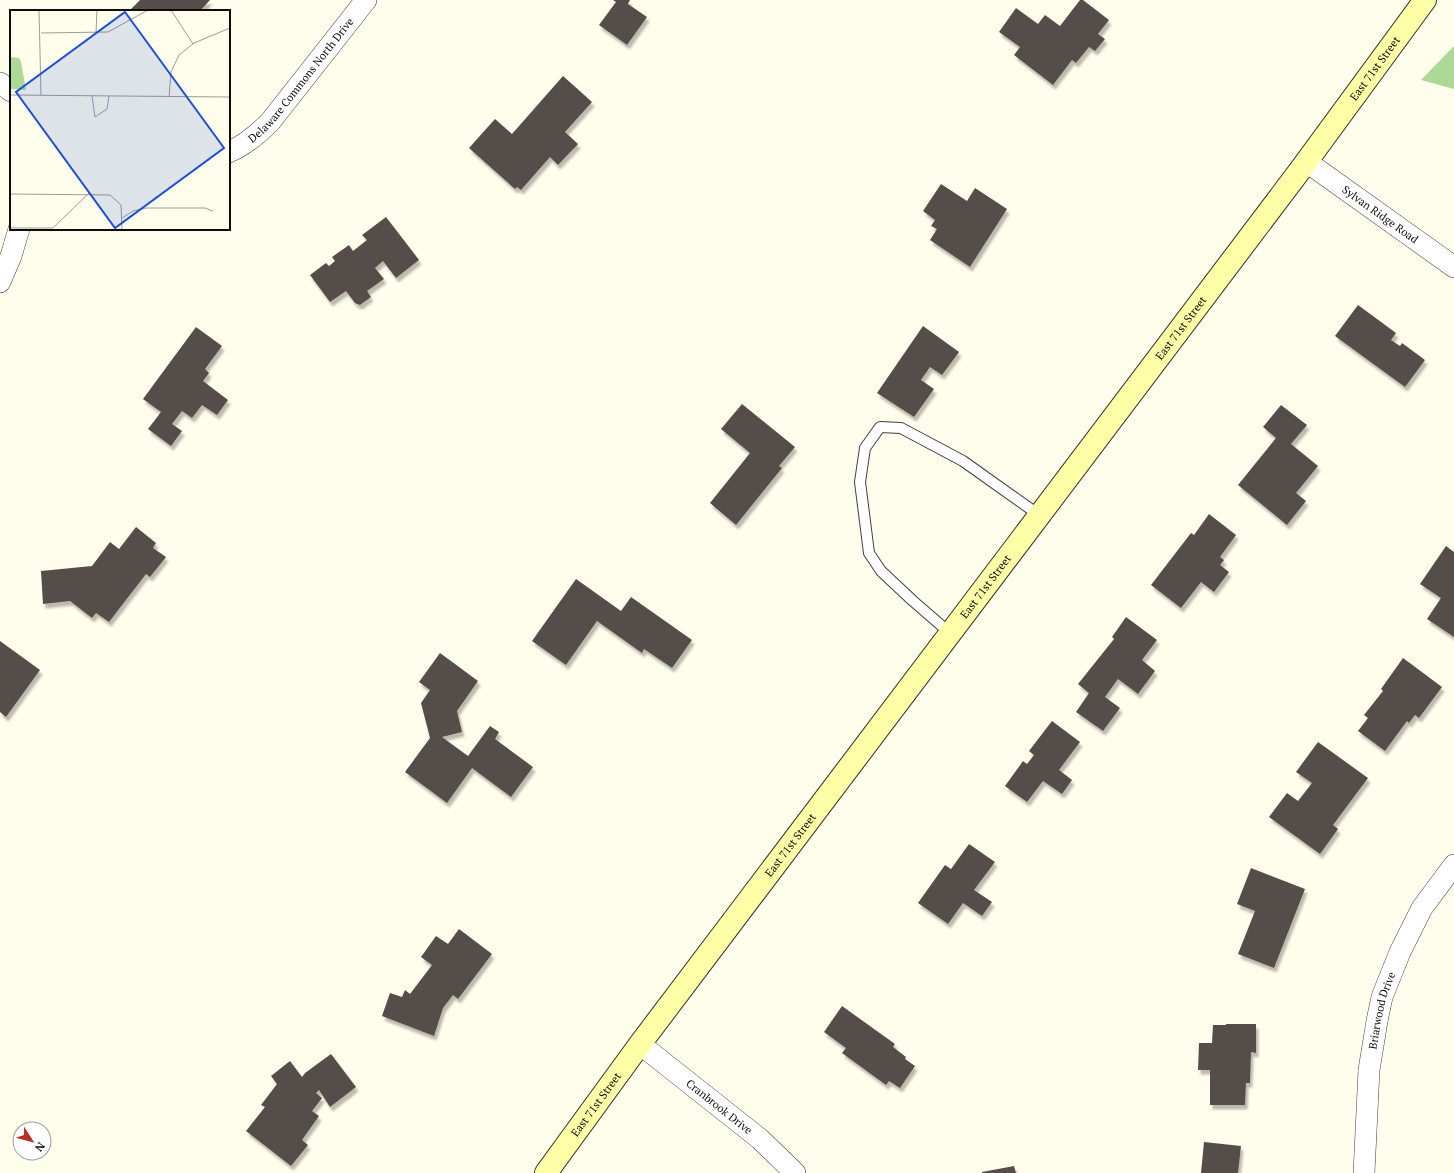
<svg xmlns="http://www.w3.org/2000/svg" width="1454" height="1173" font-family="'PT Serif',serif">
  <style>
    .forest { fill: #acd995 }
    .building { fill: #544e48; filter: url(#shadow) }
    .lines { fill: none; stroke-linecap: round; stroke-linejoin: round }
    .lane-casing { stroke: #3f3f3f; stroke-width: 12 }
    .street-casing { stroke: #3f3f3f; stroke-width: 22 }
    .secondary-casing { stroke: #2e2e2e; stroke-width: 24 }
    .lane { stroke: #fff; stroke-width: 10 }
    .street { stroke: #fff; stroke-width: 21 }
    .secondary { stroke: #feffa6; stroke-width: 22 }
    .labels { text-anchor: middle; stroke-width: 4; stroke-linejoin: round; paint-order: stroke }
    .street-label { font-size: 11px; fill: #0c0c0c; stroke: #fff }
    .inset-road { fill: none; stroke: #9e9d92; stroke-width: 1 }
    .view { fill: #1d4ed8; fill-opacity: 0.15; stroke: #1d4ed8; stroke-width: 2 }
    .inset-edge { fill: none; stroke: #0c0c0c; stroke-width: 2 }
  </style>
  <defs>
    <filter id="shadow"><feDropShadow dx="2.5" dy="4.5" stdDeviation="1" flood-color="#0004"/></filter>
  </defs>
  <rect width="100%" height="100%" fill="#fffdeb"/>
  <path class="forest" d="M1454,46v43l-33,-9z"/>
  <path class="building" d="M140,0h70l-10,11h-71z
    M613,0h17l-2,4 19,13 -20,28 -28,-20 17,-23z
    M1080,0h3l26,20 -11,14 7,5 -10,12 -6,-4 -13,16 -4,-3 -19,25 -39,-30 6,-8 -21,-15 17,-24 22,16 7,-9 15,11z
    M563,76l29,26 -27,30 13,12 -20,21 -8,-8 -29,33 -4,-3 -2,2 -46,-41 26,-29 17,15z
    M941,184l26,17 8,-13 32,21 -37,58 -40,-27 7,-11 -6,-3 4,-6 -12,-9z
    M386,217l33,43 -23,18 -13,-17 -8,7 9,11 -17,12 4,6 -11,8 -5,-2 -9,-12 -16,11 -20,-27 16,-12 3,3 6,-5 -3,-4 17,-12 4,6 14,-11 -5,-5z
    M1358,305l38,28 -5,7 9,6 2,-3 23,17 -20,27 -70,-51z
    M923,326l36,26 -17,23 -12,-8 -9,13 13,9 -20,28 -37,-24z
    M196,327l26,19 -17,23 4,4 -6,8 25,19 -11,15 -15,-10 -10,13 -10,-7 -10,13 10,7 -11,15 -23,-17 13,-17 -18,-13z
    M742,404l53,43 -16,19 3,2 -46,57 -26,-22 40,-50 -29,-24z
    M1281,405l26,20 -16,19 27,22 -22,27 10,8 -19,24 -49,-40 38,-47 -13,-11z
    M1209,514l27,21 -16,22 4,3 -4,5 9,7 -15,20 -13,-10 -20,26 -30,-23 40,-52 3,2z
    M136,527l20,16 -3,5 13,9 -16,20 -4,-3 -37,48 -13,-9 -4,5 -22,-17 -27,3 -2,-33 51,-5 18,-24 9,7z
    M1446,546l8,6v85l-27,-18 14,-21 -21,-14z
    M576,579l45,32 10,-14 61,43 -20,28 -28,-19 -2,4 -45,-32 -31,44 -34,-24z
    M1126,617l31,23 -15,20 13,11 -17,23 -20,-15 -13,18 15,11 -17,23 -27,-19 13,-19 -11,-9 36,-45 -2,-2z
    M0,641l40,29 -34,47 -6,-5z
    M440,653l38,28 -21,30 5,21 -20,5 26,19 22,-30 9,6 -4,7 38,28 -22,30 -39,-29 -25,35 -42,-31 25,-34 -9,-35 9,-13 -11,-8z
    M1403,658l39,29 -23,31 -4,-3 -6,8 -2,-2 -22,30 -27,-20 10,-13 -4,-3 19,-24 -2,-2z
    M1052,721l28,21 -21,28 13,10 -10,14 -19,-13 -16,21 -22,-16 18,-25 4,3 7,-9 -5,-4z
    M1318,742l50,36 -35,47 5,4 -18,25 -51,-37 18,-24 11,8 14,-18 -16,-11z
    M969,844l26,18 -21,28 18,12 -10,14 -19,-13 -15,21 -30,-21 27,-38 6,4z
    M1251,868l54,21 -31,79 -36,-14 17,-43 -18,-7z
    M459,929l33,25 -34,45 -5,-4 -10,13 -9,28 -52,-20 8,-23 12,4 3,-7 5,4 22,-29 -11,-8 15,-21 12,8z
    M842,1006l53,38 -2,3 13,10 -1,2 10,7 -15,22 -11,-7 -3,4 -44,-32 4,-5 -22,-16z
    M1226,1024h30v29l-5,-1 -1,31h-4l-1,22h-35v-35h-12l1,-27h13l1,-18h13z
    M331,1054l25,33 -26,20 -11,-17 -3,3 6,5 -10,13 7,5 -17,24 6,5 -17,21 -45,-35 19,-24 -4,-2 16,-21 -6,-8 19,-15 12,16 3,-4z
    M1204,1142l37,4 -3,27h-37z
    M1014,1166l2,7h-34v-1z"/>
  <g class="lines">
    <g class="lane-casing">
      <path id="lane" d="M950,633l-37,-32 -32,-30 -12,-18 -9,-71 5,-34 15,-21 21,1 62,33 76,54"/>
    </g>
    <g class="street-casing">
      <g id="street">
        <path d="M0,83l11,8"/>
        <path id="s1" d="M229,152c16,-7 28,-17 41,-30l96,-122"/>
        <path id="s2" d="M1307,162l147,105"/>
        <path d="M0,282l11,-26 8,-27"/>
        <path id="s3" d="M640,1044l120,95 35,34"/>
        <path id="s4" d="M1364,1173l5,-103 8,-49 5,-24 18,-45 22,-44 32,-43"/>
      </g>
    </g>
    <g class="secondary-casing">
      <g id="secondary">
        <path id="s5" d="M546,1173l94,-129 661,-875 124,-169"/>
      </g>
    </g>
    <use href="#lane" class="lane"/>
    <use href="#street" class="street"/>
    <use href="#secondary" class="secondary"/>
  </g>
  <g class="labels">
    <g class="street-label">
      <text dy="4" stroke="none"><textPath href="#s5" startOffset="1381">East 71st Street</textPath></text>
      <text dy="4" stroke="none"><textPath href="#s1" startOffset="103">Delaware Commons North Drive</textPath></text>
      <text dy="4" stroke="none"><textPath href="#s2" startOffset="90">Sylvan Ridge Road</textPath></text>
      <text dy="4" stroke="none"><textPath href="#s5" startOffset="1057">East 71st Street</textPath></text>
      <text dy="4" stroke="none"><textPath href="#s5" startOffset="733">East 71st Street</textPath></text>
      <text dy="4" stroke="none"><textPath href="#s5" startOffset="409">East 71st Street</textPath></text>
      <text dy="4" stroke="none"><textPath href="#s4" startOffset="164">Briarwood Drive</textPath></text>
      <text dy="4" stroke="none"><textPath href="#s5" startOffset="85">East 71st Street</textPath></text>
      <text dy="4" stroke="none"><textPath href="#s3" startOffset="101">Cranbrook Drive</textPath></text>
    </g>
  </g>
  <g transform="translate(10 10)">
    <rect width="220" height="220" fill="#fffdeb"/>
    <path d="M0,47l9,1 2,4 5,28 -16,-1z" fill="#acd995"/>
    <path class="inset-road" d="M29,0l2,85M161,0l22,34M31,23l67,-1 40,-22M86,23l1,-23M0,85l220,2M82,86l3,21 12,-8 2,-13M159,87l2,-25 8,-17 15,-12 36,-15M0,184l100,1 11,10 1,25M112,208l11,-7 13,-3h59l8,3M0,218h43l36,-35"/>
    <path class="view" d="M115,2l99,136 -109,80 -99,-136z"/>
    <rect width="220" height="220" class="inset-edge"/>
  </g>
  <g transform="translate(32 1141) rotate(126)"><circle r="19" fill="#ffffff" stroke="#9e9e9e"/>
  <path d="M0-3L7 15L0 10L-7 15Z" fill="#ba2f25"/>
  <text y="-6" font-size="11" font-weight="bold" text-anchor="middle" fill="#0c0c0c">N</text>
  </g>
</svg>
